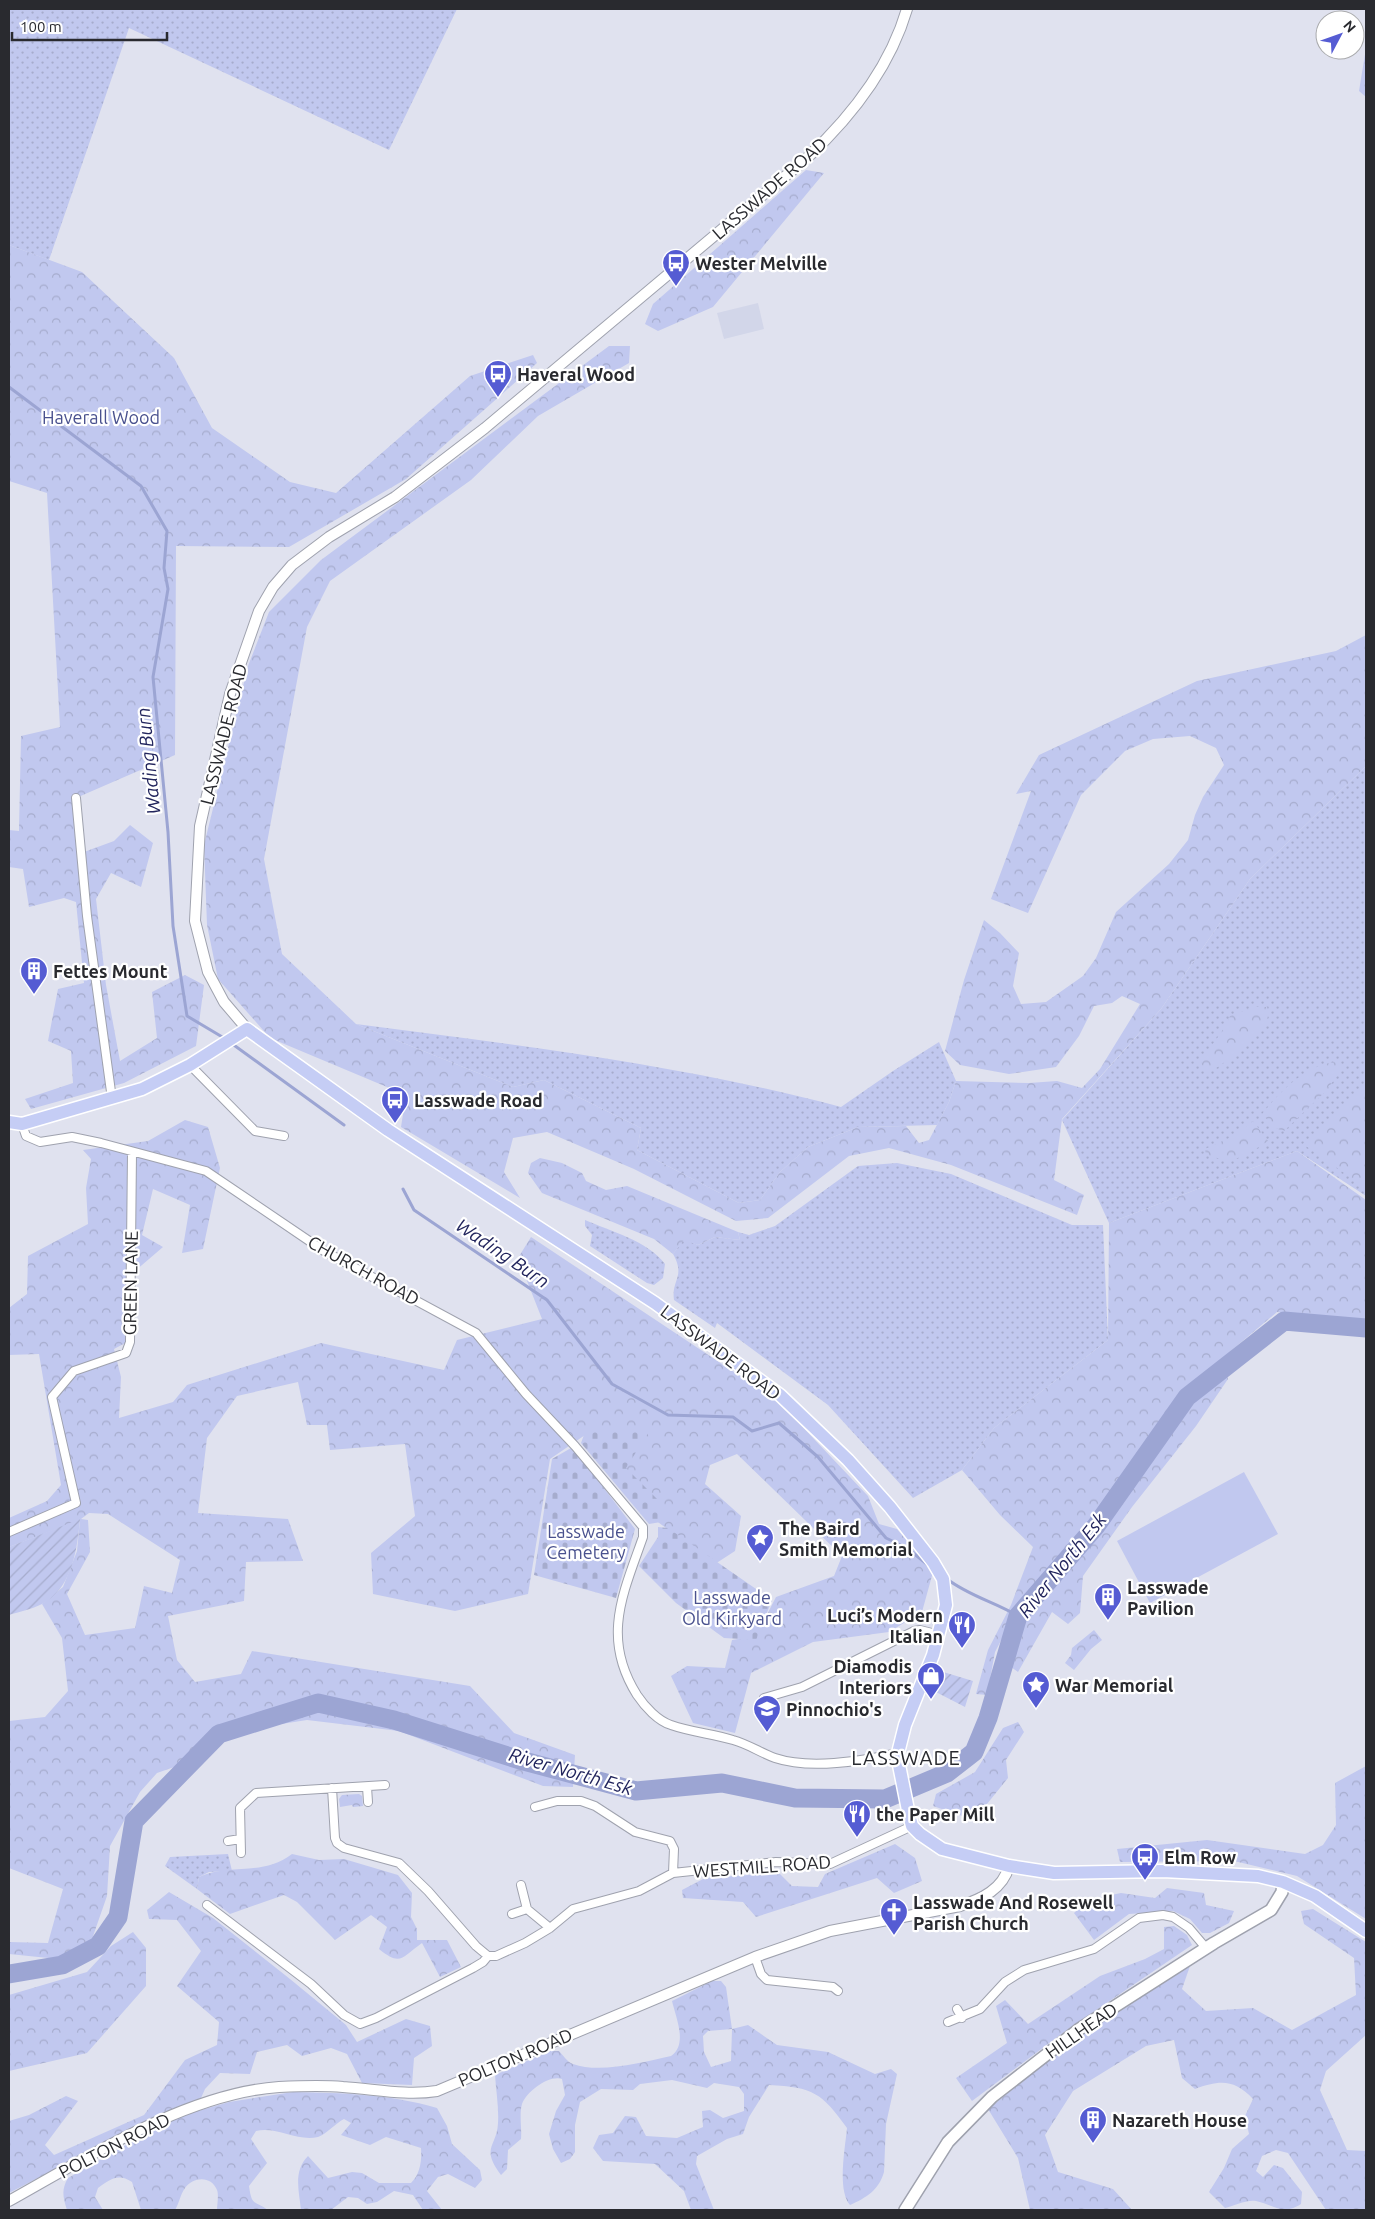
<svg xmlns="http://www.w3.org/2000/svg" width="1375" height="2219" viewBox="0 0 1375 2219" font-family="Ubuntu,sans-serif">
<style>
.built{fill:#d2d6e9}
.grass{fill:url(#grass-dots)}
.forest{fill:url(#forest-crowns);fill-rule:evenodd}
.cemetery{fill:url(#cemetery-stones)}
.garden{fill:url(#garden-furrows)}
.pitch{fill:#c1c8ef}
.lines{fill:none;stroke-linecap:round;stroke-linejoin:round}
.stream{stroke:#9ca5d3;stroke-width:3}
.river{stroke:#9ca5d3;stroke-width:19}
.minor-casing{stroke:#9fa2ae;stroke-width:10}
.tertiary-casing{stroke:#9fa2ae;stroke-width:12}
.secondary-casing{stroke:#9fa2ae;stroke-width:14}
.primary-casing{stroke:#fff;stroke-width:15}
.minor{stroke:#fff;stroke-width:8}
.tertiary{stroke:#fff;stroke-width:10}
.secondary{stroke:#fff;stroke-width:11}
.primary{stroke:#c5cdf5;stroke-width:12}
.labels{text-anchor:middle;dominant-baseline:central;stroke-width:4.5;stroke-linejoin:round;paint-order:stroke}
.street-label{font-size:18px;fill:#292a2f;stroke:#fff}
.poi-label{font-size:18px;font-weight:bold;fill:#292a2f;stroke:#fff;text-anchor:start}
.park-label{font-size:18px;fill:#49518e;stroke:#fff}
.water-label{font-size:19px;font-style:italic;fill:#22255d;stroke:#fff}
.quarter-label{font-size:20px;letter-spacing:1px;fill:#292a2f;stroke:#fff}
</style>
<defs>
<pattern id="grass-dots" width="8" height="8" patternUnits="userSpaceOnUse" patternTransform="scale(1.25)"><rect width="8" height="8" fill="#c1c8ef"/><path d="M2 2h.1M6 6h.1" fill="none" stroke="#a6accd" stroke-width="1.8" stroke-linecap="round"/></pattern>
<pattern id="forest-crowns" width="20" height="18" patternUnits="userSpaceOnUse" patternTransform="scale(1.25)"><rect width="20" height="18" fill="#c1c8ef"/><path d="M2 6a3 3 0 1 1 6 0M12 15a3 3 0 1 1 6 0" fill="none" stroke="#a6accd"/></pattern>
<pattern id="cemetery-stones" width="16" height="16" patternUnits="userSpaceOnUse" patternTransform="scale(1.25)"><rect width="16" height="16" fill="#c1c8ef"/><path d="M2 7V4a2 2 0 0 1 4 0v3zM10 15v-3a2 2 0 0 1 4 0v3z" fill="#a6accd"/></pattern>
<pattern id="garden-furrows" width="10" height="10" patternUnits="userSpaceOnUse" patternTransform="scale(1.25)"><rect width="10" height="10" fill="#c1c8ef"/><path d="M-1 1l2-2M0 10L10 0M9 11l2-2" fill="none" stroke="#a6accd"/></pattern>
</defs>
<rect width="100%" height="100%" fill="#e0e2ef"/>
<path class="built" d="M758 303 764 329 724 339 717 313Z"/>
<path class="grass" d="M9 9H457L389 150 129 28 49 260 9 245Z
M1366 766V1196L1297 1151 1109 1223 1062 1120 1161 1009 1250 879Z
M356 1024C518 1045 683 1065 841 1107L893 1071 939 1042 956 1081 949 1102 937 1125 858 1127 808 1147 780 1172 760 1200 739 1203 637 1150 641 1128 544 1080 513 1087Z
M897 1163 951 1174 1072 1225H1103L1108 1340 994 1428 962 1470 913 1498 828 1405 717 1323 715 1328 674 1300C671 1280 686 1277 673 1254L684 1239 698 1245 715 1237 740 1240 738 1232 749 1235 775 1226 858 1166Z
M585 1220C610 1231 648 1241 665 1264L663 1278 654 1285 647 1283 590 1246 592 1235 585 1226Z
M228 1854 232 1871 209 1872 199 1877 197 1889 165 1866 170 1857Z"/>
<path class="forest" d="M1366 48V97L1359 91Z
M806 170 824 173 713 307 658 331 645 324 653 304Z
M9 245 82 272 174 358 212 428 290 482 336 493 470 376 533 355 537 363 406 479 289 547 176 546 175 755 76 798 84 852 114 841 130 825 153 843 141 887 111 873 96 899 106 985 120 1061 157 1038 152 992 185 975 204 985 196 1046 124 1083 31 1109 25 1099 73 1083 71 1051 48 1041 58 989 84 983 76 902 64 898 29 907 23 869 9 867V830L19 831 21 736 60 727 47 493 9 481Z
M609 346H630L629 363 538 416 471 480 330 581 307 627 264 859 282 954 356 1024 513 1087 544 1080 641 1128 637 1150 739 1203 760 1200 780 1172 808 1147 858 1127 906 1126 919 1143 929 1140 949 1102 956 1081 1029 1083 1057 1081 1082 1088 1100 1069 1140 1004 1122 996 1112 1003 1094 1006 1079 1036 1056 1067 1009 1074 960 1065 945 1051 964 980 984 920 1000 933 1019 953 1013 986 1021 1004 1046 1002 1083 976 1096 958 1116 912 1169 864 1188 840 1195 815 1203 797 1224 765 1216 748 1190 736 1153 739 1125 751 1081 795 1028 913 991 899 1031 791 1016 794 1039 755 1197 681 1336 651 1366 635V766L1250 879 1161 1009 1062 1119 1054 1180 1084 1195 1077 1215 951 1165 889 1148 849 1156 768 1218 736 1221 634 1169 547 1132 513 1138 504 1172 520 1198 401 1127 406 1095 270 1038 218 979 207 925 204 845 248 666 269 612 321 560Z
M1254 1007H1267C1269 1012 1268 1021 1264 1026 1254 1039 1221 1067 1206 1074L1201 1062C1210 1045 1223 1034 1230 1016Z
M1337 1062 1343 1068 1325 1092 1284 1131 1275 1128 1262 1114C1280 1092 1306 1064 1337 1062Z
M1366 1085V1176L1364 1187 1303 1144Z
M185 1120 208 1127 220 1168 203 1249 182 1253 190 1205 153 1189 142 1235 163 1247 135 1271 131 1340 114 1349 121 1377 119 1418 173 1402 187 1385 321 1343 444 1370 457 1340 542 1319 518 1258 531 1237 779 1402 868 1496 879 1524 897 1529 933 1572 922 1612 889 1632 813 1642 751 1673 735 1733 693 1723 671 1676 687 1666 725 1668 732 1640 756 1636 776 1597 834 1576 842 1556 737 1454 710 1465 705 1484 741 1516 735 1551 715 1564 651 1517 588 1433 550 1459 528 1594 455 1611 373 1594 371 1553 415 1516 405 1444 330 1450 327 1425H307L298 1382 237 1396 207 1438 198 1513 288 1519 303 1561 246 1562 244 1601 168 1616 177 1660 195 1682 241 1674 252 1651 470 1686 514 1733 575 1755 573 1787 543 1786 399 1731 307 1720 204 1736 180 1765 157 1773 140 1792 110 1846 107 1896 92 1939 58 1959 9 1954V1942L48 1943 63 1889 9 1868V1721L45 1717 68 1691 62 1638 42 1604 63 1587 77 1551 80 1520 9 1547V1518L47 1501 61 1485 39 1354 9 1355V1308L27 1294 28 1256 88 1224 86 1188 91 1159 83 1150 148 1141ZM89 1513 108 1514 180 1560 172 1593 144 1586 135 1628 85 1635 67 1594 90 1552 88 1520 81 1519Z
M1253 1121 1268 1141C1243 1157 1236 1165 1206 1155L1205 1149 1236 1135Z
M1297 1151 1366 1200V1322L1277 1312 1182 1392 1095 1516 1022 1600 995 1652 987 1695 976 1694 988 1650 1011 1605 1033 1547 1000 1515 962 1470 994 1428 1108 1340 1109 1223Z
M540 1158 562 1163 582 1173 586 1181 606 1190 627 1186 738 1232 740 1240 715 1237 698 1245 684 1240 673 1254 654 1239 542 1193 528 1173 531 1163Z
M1226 1371 1228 1379 1196 1426 1132 1507 1083 1576 1080 1613 1068 1624 1052 1612 1018 1672 1011 1667 1026 1620 1100 1527 1191 1406Z
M1094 1630 1102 1640 1091 1649 1074 1670 1065 1663 1071 1655 1072 1648Z
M1018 1722 1024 1732 1006 1760 1008 1778 974 1820 933 1806 936 1794 975 1772 1003 1728Z
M1366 1766V1919L1297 1876 1234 1861 1120 1862 1117 1849 1207 1840 1305 1854 1323 1845 1336 1825 1335 1783Z
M359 1794 362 1796 363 1806 353 1807 352 1805 340 1807 339 1799 342 1795Z
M895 1844 915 1858 922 1881 894 1893 877 1878 756 1917 743 1902 683 1898 682 1890 705 1878 779 1873 792 1886 818 1887 825 1874Z
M292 1854 319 1860 344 1859 398 1875 412 1893 411 1917 417 1929V1940H447L461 1967 440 1977 422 1943C402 1957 401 1967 379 1949L387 1927 371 1915 335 1940 297 1902 284 1895 230 1914 197 1889 199 1877C229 1863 262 1877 292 1854Z
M1167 1888 1204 1893 1206 1905 1234 1911 1229 1923 1210 1933H1202L1190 1919 1173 1911 1129 1914 1094 1940 1074 1913 1087 1900 1121 1893 1155 1898Z
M169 1892 213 1918 290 1979 346 2025 357 2042 406 2019 430 2026 432 2046 414 2058 412 2085 362 2083 347 2054 331 2048 302 2056 287 2045 257 2052 250 2074 220 2073 205 2089 201 2098 105 2143 9 2193V2121L29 2115 66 2096 78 2101 45 2145 54 2155 144 2115 185 2060 217 2045 219 2022 177 1986 201 1951 177 1920 149 1919 147 1910Z
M1313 1909 1366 1942V2035L1326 2071 1320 2090 1347 2150 1366 2151V2210H1326L1288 2153 1276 2150 1262 2156 1256 2171 1263 2177 1274 2165 1283 2168 1302 2192 1301 2204C1282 2216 1275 2205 1256 2201 1248 2199 1233 2206 1225 2208L1209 2192 1224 2168 1232 2149 1249 2134 1245 2116 1253 2099C1234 2079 1220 2080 1195 2089L1182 2078 1174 2040 1146 2046 1073 2091 1045 2135 1058 2172 1113 2189 1132 2210H1030L1018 2158 988 2109 1077 2038 1190 1966 1182 1989 1206 2011 1253 2008 1292 2030 1356 1995 1354 1958 1304 1924 1301 1911Z
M1174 1926 1187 1935 1192 1945 1064 2032 972 2101 956 2078 1007 2043 996 2006 1005 2000 1028 2024 1100 1976 1145 1959 1164 1949V1927Z
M133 1932 146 1948V1986L87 2053 9 2071V1995L87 1972 111 1946Z
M712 1981H721L726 1987 732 2029 748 2025 777 2045 828 2052 875 2074 891 2069 897 2074 886 2124 884 2172C879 2190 866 2198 850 2205 837 2190 845 2149 847 2128 822 2093 813 2087 769 2085L749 2117 743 2134 727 2139 697 2156 696 2164 714 2210H691L684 2191 655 2164 603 2161 593 2148 599 2135 613 2133 625 2116 636 2117 646 2136 677 2138 703 2127 702 2111 710 2110 723 2118 744 2111V2094L739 2087 714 2083 707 2088 672 2080 640 2084 633 2090 601 2089 580 2102 575 2125V2152L570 2159 561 2163 553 2149 549 2134 556 2111 565 2095 562 2079C549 2075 527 2091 522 2104 519 2114 522 2129 521 2139L508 2150 507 2169 501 2175C480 2147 497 2147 498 2123 499 2108 496 2091 495 2075L550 2051H559C563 2055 567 2062 573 2064 600 2074 643 2062 671 2056 688 2044 676 2018 672 2001ZM732 2029 731 2061 711 2067 704 2052 703 2036 708 2031Z
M293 2092C342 2093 390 2094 437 2108L447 2126 452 2144 480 2170 482 2180 475 2188 448 2174 438 2177 427 2191 442 2210H423L413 2195 394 2191 377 2202 367 2204 358 2198 348 2197 331 2210H301C299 2191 293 2171 308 2156L328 2178 352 2172 362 2173 379 2183H411C420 2174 422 2161 421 2148L386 2137 370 2145 341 2135 351 2123 344 2119C336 2123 325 2135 318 2137 297 2142 277 2126 256 2131L251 2139 267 2163 249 2186C252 2207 254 2200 268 2210H217C217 2205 219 2195 217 2190 211 2175 193 2177 185 2188 180 2195 179 2204 175 2210H141L132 2182C118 2173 111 2179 98 2188L95 2197 103 2210H67C63 2197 61 2190 68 2178L174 2118 229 2102Z"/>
<path class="cemetery" d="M586 1429 650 1430 626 1468 661 1503V1522L649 1524 581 1443Z
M571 1448 588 1467 635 1529 616 1598 534 1575 552 1459Z
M658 1527 668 1528 772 1600 756 1640 724 1638 676 1603 639 1566 658 1537Z"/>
<path class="garden" d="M80 1519C77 1551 72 1588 42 1604 32 1609 19 1612 9 1615V1547Z
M940 1671 973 1681 965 1707 932 1690Z"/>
<path class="pitch" d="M1244 1472 1278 1534 1150 1603 1117 1541Z"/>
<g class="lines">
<path class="stream" d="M9 387 141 486 167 531 164 568 168 589 153 677 168 832 173 926 187 1016 224 1038
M231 1043 344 1125
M403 1189 414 1210 547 1300 612 1384 668 1415 733 1417 752 1431 779 1423 818 1457 886 1538 907 1548 928 1565
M947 1579C969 1596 995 1602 1018 1616"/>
<path class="river" d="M9 1974 62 1965 98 1946 118 1917 134 1821 219 1734 318 1703 394 1720 520 1760 636 1791 722 1783 795 1798 885 1799 947 1773 974 1752 988 1718 1018 1616 1096 1526 1187 1397 1284 1321 1366 1328"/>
<defs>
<path id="minor" d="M76 798 87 916 112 1099
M190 1065 255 1131 284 1136
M22 1124 26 1136 40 1142 72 1137 101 1143 206 1171 324 1251 476 1333 526 1394 575 1446 643 1527V1537C623 1594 601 1638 637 1695 645 1707 658 1721 671 1725 691 1732 713 1734 733 1740 748 1744 761 1753 775 1758 811 1770 862 1761 898 1753
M9 1532 76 1503 52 1397 74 1371 126 1353 130 1342 132 1153
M764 1698 802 1687 914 1631 920 1630 940 1635
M367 1787 368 1802
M332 1788 335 1838 337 1843 344 1848 399 1863 428 1891 476 1946 488 1956
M535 1807 557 1801H581L595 1806 635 1832 670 1841 674 1849 673 1873
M228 1841 240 1839
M241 1853 240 1808 256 1793 385 1785
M521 1885 527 1909 550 1928
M207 1905 311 1984 344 2015 360 2024 376 2018 473 1968 483 1962 488 1956H496L525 1943 550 1928 573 1909 639 1891 673 1873 776 1862 830 1864 912 1826
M512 1914 527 1909
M755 1957 761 1974 767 1980 833 1987 838 1991
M957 2009 962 2018
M948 2022 980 2009 1005 1982 1024 1970 1094 1949 1139 1918 1163 1915 1173 1917 1189 1928 1206 1948"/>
<path id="tertiary" d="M247 1029 224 1002 208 972 195 921 200 826 230 694 259 611 273 587 292 565 329 537 395 497 485 428 807 158C851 117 890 67 907 9
M9 2201C88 2157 188 2093 279 2087 300 2086 322 2085 343 2087 375 2089 406 2096 437 2091L755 1957 830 1931 960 1906C982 1899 1003 1889 1009 1866"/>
<path id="secondary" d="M905 2210 948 2142 992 2097 1078 2030 1214 1943 1271 1910 1282 1892 1283 1882"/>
<path id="primary" d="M9 1122 22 1124 142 1089 190 1065 247 1029 388 1130 655 1303 780 1395 848 1460 890 1507 933 1562 943 1579 946 1605 933 1655 905 1725 898 1753 899 1765 908 1810 912 1826 920 1834 942 1849 1009 1866 1054 1873 1163 1871 1258 1876 1283 1882 1315 1896 1366 1931"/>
</defs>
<use href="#minor" class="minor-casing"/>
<use href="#tertiary" class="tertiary-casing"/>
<use href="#secondary" class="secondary-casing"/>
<use href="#primary" class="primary-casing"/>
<use href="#minor" class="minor"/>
<use href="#tertiary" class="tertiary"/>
<use href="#secondary" class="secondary"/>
<use href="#primary" class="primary"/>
</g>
<defs>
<symbol id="bus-pin" viewBox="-11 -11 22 30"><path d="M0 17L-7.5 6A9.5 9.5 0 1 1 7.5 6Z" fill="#555cd3" stroke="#fff"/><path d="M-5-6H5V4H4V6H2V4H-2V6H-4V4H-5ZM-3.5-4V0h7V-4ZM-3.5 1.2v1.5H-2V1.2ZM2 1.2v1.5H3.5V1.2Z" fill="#fff"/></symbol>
<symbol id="building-pin" viewBox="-11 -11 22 30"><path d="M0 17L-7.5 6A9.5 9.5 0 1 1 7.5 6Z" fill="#555cd3" stroke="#fff"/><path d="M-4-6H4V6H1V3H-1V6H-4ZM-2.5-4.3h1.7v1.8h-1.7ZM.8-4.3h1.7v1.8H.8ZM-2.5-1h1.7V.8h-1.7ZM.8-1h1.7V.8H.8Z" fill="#fff"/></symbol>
<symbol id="sight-pin" viewBox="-11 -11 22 30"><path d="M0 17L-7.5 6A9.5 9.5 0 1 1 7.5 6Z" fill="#555cd3" stroke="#fff"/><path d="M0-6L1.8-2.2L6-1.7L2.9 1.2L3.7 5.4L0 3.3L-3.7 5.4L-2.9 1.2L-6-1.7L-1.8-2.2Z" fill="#fff"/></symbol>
<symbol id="restaurant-pin" viewBox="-11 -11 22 30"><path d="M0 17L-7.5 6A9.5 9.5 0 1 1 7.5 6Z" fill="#555cd3" stroke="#fff"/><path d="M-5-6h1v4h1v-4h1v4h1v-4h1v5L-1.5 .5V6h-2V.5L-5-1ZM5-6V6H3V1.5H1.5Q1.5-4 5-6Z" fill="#fff"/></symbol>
<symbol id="shop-pin" viewBox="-11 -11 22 30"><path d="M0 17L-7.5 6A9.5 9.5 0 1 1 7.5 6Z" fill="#555cd3" stroke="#fff"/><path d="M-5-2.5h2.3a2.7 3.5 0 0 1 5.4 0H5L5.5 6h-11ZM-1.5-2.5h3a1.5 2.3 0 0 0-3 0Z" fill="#fff"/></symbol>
<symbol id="school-pin" viewBox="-11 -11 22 30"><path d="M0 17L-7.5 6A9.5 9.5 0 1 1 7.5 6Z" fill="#555cd3" stroke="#fff"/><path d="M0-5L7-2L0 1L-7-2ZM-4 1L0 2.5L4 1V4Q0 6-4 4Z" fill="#fff"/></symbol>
<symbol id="church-pin" viewBox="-11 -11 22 30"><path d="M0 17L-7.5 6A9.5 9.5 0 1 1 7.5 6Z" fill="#555cd3" stroke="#fff"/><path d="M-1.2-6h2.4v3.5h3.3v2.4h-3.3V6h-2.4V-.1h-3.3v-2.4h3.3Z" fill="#fff"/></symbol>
</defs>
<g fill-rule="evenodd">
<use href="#bus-pin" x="660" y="247" width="32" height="43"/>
<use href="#bus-pin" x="482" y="358" width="32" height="43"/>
<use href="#building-pin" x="18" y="955" width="32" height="43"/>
<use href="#bus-pin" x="379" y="1084" width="32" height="43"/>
<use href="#sight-pin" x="744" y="1522" width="32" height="43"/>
<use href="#building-pin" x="1092" y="1581" width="32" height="43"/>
<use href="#restaurant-pin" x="946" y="1609" width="32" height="43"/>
<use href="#shop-pin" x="915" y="1660" width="32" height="43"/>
<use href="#sight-pin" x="1020" y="1669" width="32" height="43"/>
<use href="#school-pin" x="751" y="1693" width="32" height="43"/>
<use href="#restaurant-pin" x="841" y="1798" width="32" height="43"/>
<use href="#bus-pin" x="1129" y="1841" width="32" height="43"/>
<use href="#church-pin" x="878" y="1896" width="32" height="43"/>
<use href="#building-pin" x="1077" y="2104" width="32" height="43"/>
</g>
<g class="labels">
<g class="street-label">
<text transform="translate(769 188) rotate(-41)">LASSWADE ROAD</text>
<text transform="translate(223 734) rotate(-76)">LASSWADE ROAD</text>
<text transform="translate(364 1270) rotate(29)">CHURCH ROAD</text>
<text transform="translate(130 1283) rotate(-89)">GREEN LANE</text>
<text transform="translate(721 1352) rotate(37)">LASSWADE ROAD</text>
<text transform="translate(762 1866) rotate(-4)">WESTMILL ROAD</text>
<text transform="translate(1081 2030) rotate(-35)">HILLHEAD</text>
<text transform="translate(515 2057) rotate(-23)">POLTON ROAD</text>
<text transform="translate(114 2145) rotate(-27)">POLTON ROAD</text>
</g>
<g class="poi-label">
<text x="695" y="263">Wester Melville</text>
<text x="517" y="374">Haveral Wood</text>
<text x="53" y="971">Fettes Mount</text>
<text x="414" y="1100">Lasswade Road</text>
<text x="779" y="1528">The Baird<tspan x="779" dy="21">Smith Memorial</tspan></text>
<text x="1127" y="1587">Lasswade<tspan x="1127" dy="21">Pavilion</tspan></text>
<text x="943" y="1615" text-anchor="end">Luci’s Modern<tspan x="943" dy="21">Italian</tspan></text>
<text x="912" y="1666" text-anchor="end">Diamodis<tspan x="912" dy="21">Interiors</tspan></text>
<text x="1055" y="1685">War Memorial</text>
<text x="786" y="1709">Pinnochio's</text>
<text x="876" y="1814">the Paper Mill</text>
<text x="1164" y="1857">Elm Row</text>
<text x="913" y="1902">Lasswade And Rosewell<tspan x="913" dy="21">Parish Church</tspan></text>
<text x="1112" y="2120">Nazareth House</text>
</g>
<g class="park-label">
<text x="101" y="417">Haverall Wood</text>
<text x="586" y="1531">Lasswade<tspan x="586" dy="21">Cemetery</tspan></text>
<text x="732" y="1597">Lasswade<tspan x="732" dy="21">Old Kirkyard</tspan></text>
</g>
<g class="water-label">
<text transform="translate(148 761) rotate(-96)">Wading Burn</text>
<text transform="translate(503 1253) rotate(34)">Wading Burn</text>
<text transform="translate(1062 1565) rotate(-51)">River North Esk</text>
<text transform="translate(571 1771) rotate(16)">River North Esk</text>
</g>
<g class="quarter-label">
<text x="906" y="1757">LASSWADE</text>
</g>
</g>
<rect width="1375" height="2219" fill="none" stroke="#292a2f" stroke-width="20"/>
<g transform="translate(1340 35) rotate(49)"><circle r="24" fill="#ffffff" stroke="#a9aaac"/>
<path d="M0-4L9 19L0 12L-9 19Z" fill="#555cd3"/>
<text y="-8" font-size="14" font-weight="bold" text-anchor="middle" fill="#292a2f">N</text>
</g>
<path d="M12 32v8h155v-8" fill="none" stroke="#292a2f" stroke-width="2.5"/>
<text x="20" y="32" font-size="15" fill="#292a2f" stroke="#ffffff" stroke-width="4" paint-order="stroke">100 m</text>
</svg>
